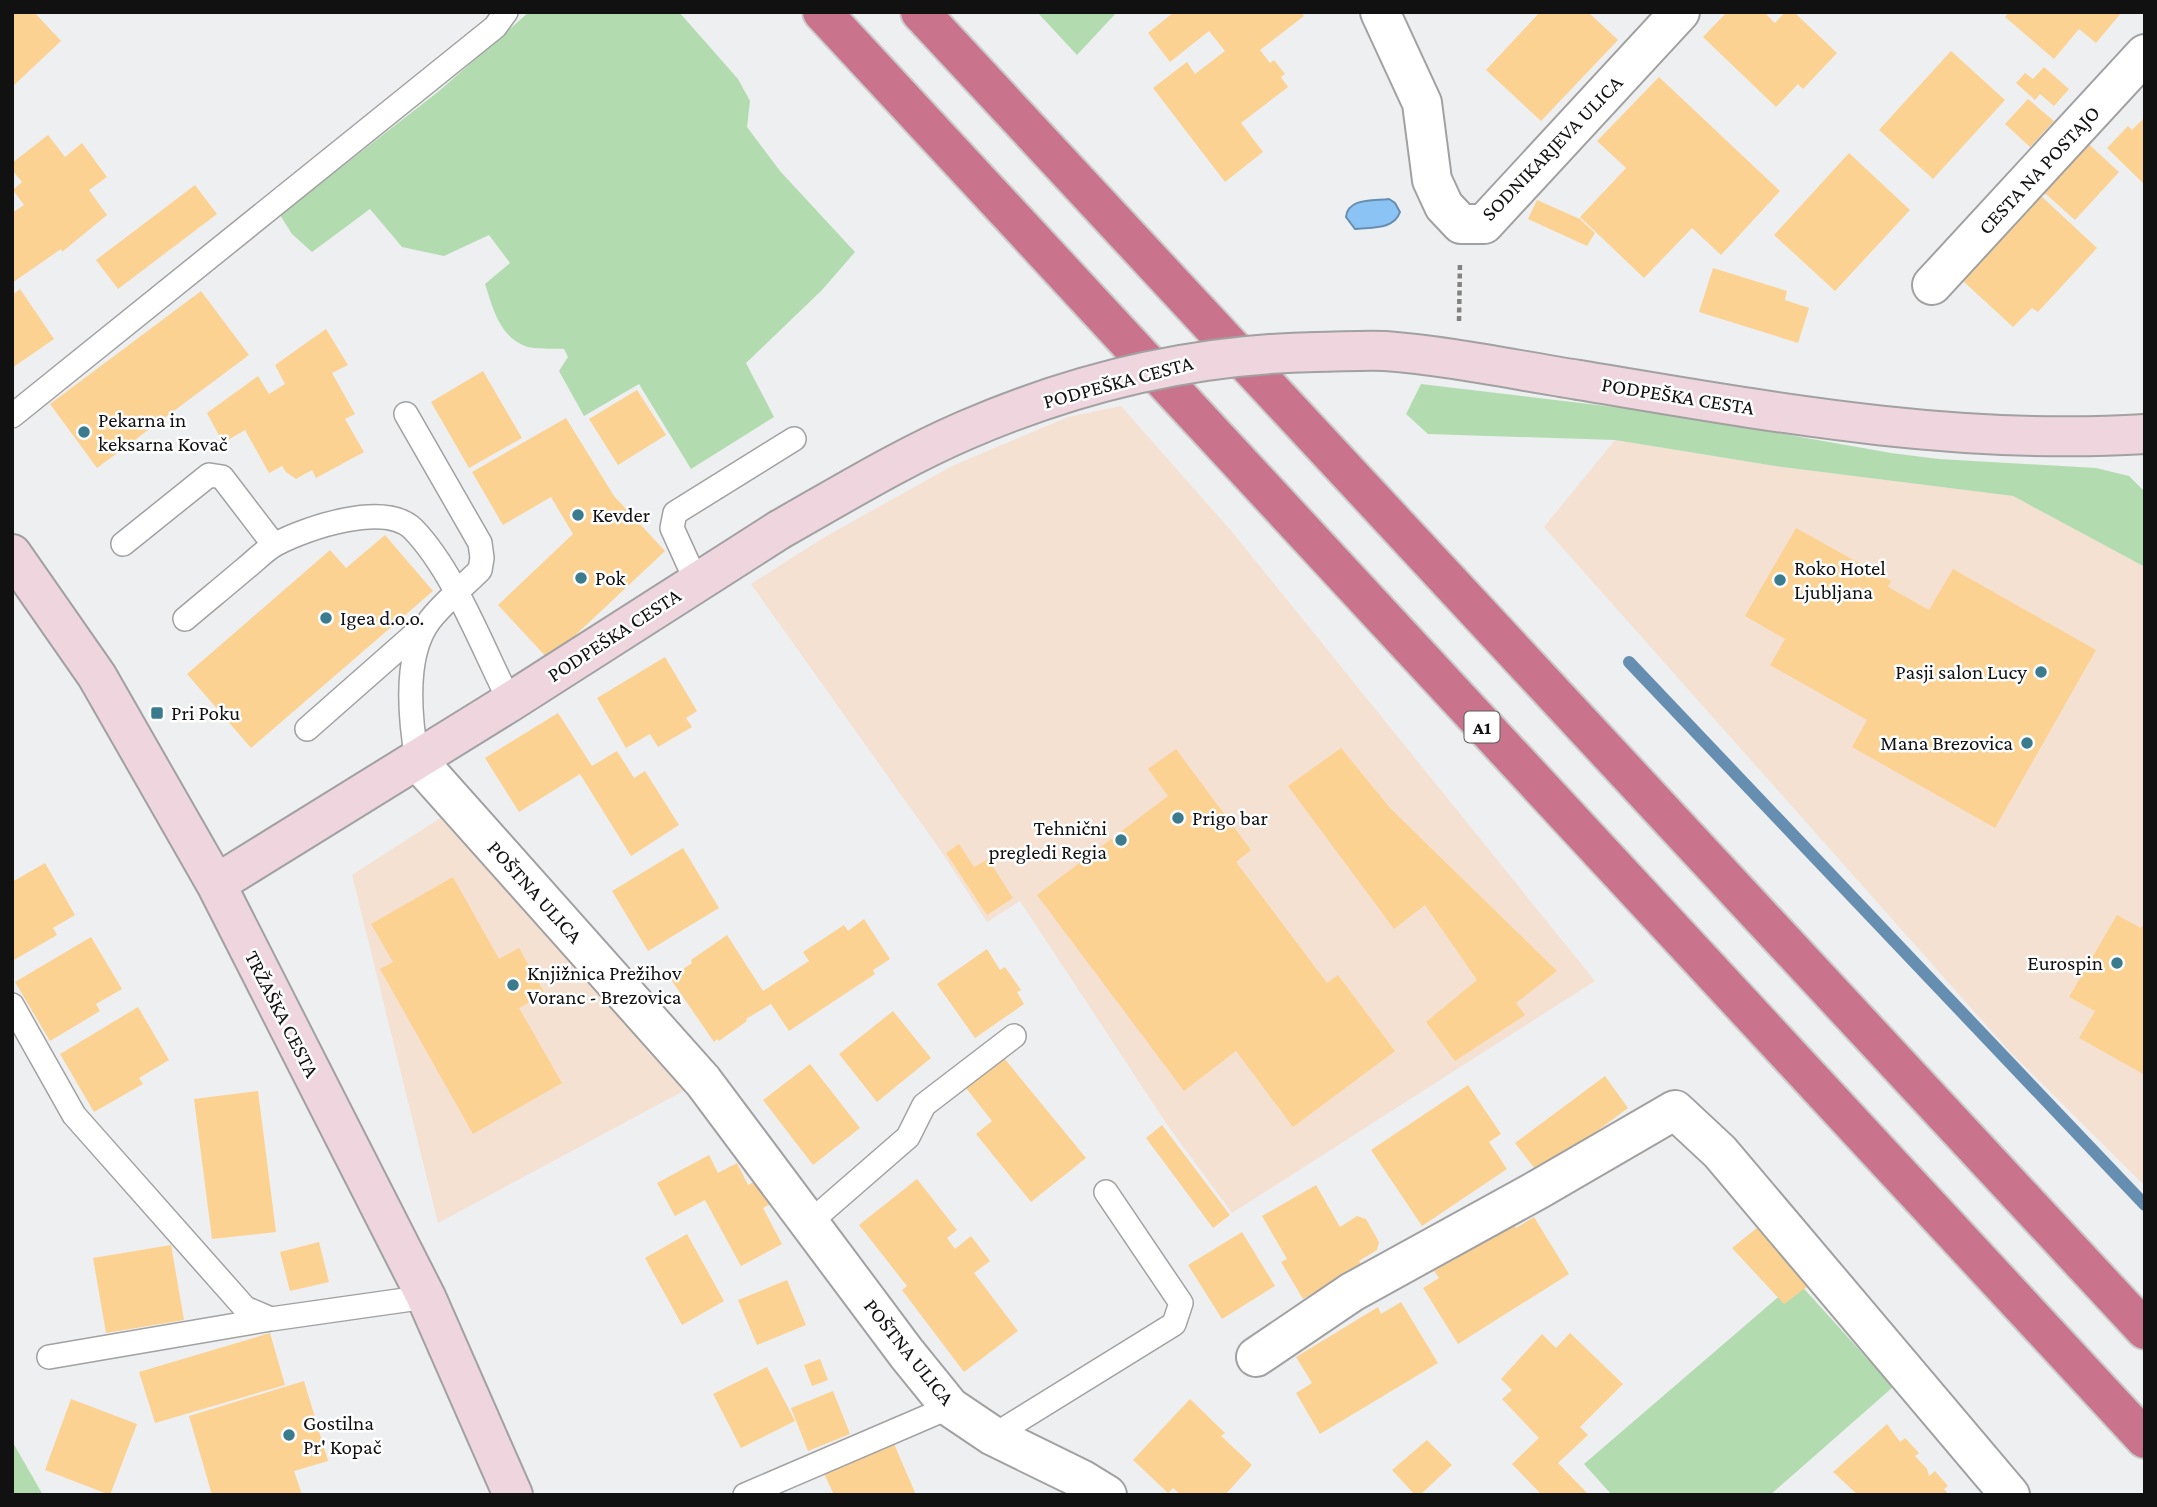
<svg xmlns="http://www.w3.org/2000/svg" width="2157" height="1507" viewBox="0 0 2157 1507" font-family="'Crimson Pro',serif">
<style>
.commercial{fill:#f5e1d2}
.green{fill:#b3dbb0}
.water{fill:#8bc3f5;stroke:#668eb1;stroke-width:2}
.lines{fill:none;stroke-linecap:round;stroke-linejoin:round}
.stream{stroke:#668eb1;stroke-width:12}
.building{fill:#fcd293}
.lane-casing{stroke:#a1a1a2;stroke-width:26}
.street-casing{stroke:#a1a1a2;stroke-width:42}
.secondary-casing{stroke:#a1a1a2;stroke-width:42}
.highway-casing{stroke:#cbcbcb;stroke-width:42}
.path{stroke:#818182;stroke-width:4.5;stroke-dasharray:5 3.5;stroke-linecap:butt}
.lane{stroke:#fff;stroke-width:23}
.street{stroke:#fff;stroke-width:38}
.secondary{stroke:#efd5dd;stroke-width:38}
.highway{stroke:#ca738d;stroke-width:38}
.secondary-bridge-casing{stroke:#a1a1a2;stroke-width:42;stroke-linecap:butt}
.secondary-bridge{stroke:#efd5dd;stroke-width:38}
.poi-dot{fill:#3a7b8d;stroke:#fff;stroke-width:2.5}
.labels{text-anchor:middle;dominant-baseline:central;stroke-width:5;stroke-linejoin:round;paint-order:stroke}
.shield{fill:#fff;stroke:#585858;stroke-width:2}
.shield-label{font-size:19px;font-weight:bold;fill:#111}
.street-label{font-size:21px;fill:#111;stroke:#fff}
.poi-label{font-size:21px;fill:#111;stroke:#fff;text-anchor:start}
</style>
<rect width="100%" height="100%" fill="#eeeff0"/>
<path class="commercial" d="M1121 406 1233 533 1595 981 1232 1213 1166 1123 1020 901 987 922 941 851 751 584 823 538 952 466 1068 417Z
M1615 440 1775 466 2013 496 2145 567V1186L2011 1053 1544 527Z
M442 817 689 1088 438 1223 352 875Z"/>
<path class="green" d="M529 12H679L738 79 750 101 747 127 780 171 855 252 822 290 746 363 774 417 691 469 639 384 584 416 559 371 568 357 564 349C552 348 536 350 525 346 499 336 493 308 485 284L510 263 489 235 444 256 402 247 370 209 312 252 292 234 280 215 439 91Z
M1037 12H1117L1077 55Z
M1421 384 1664 413 1891 453 1939 459 2096 468 2129 476 2145 492V567L2013 496 1775 466 1615 440 1428 434 1406 414Z
M1797 1281 1893 1387 1770 1495H1612L1584 1464Z
M12 1441 43 1495H12Z"/>
<path class="water" d="M1389 199 1395 203 1400 212C1394 230 1371 227 1355 229L1346 217C1348 198 1372 201 1389 199Z"/>
<g class="lines">
<path class="stream" d="M1629 662 2145 1205"/>
</g>
<path class="building" d="M12 12H34L61 41 12 87Z
M1174 12H1301L1304 16 1260 50 1270 63 1274 60 1285 74 1281 77 1288 87 1241 123 1263 152 1225 182 1153 88 1187 62 1195 74 1225 51 1209 31 1170 62 1148 33Z
M1540 12H1588L1618 40 1541 121 1486 70Z
M1727 12H1764L1775 23 1785 12H1794L1837 53 1803 89 1798 84 1776 107 1703 37Z
M2009 12H2122L2096 43 2079 29 2054 59 2005 17Z
M1951 51 2005 100 1933 179 1879 130Z
M2044 67 2069 89 2054 106 2040 94 2035 100 2016 83 2025 73 2033 79Z
M1659 77 1780 191 1721 255 1692 228 1644 278 1580 217 1626 168 1597 141Z
M2028 99 2054 121 2030 147 2005 124Z
M2145 117V185L2107 148 2128 126 2132 130Z
M48 135 65 157 82 143 107 177 89 190 107 215 62 252 61 249 12 283V213L24 205 13 190 22 182 12 170V163Z
M2083 139 2119 172 2075 220 2039 188Z
M1849 153 1910 210 1835 291 1774 235Z
M195 185 217 214 118 289 96 260Z
M2040 195 2097 248 2038 312 2032 308 2013 327 1963 281 1980 259Z
M1537 200 1580 219 1595 233 1587 246 1528 219Z
M1713 268 1787 291 1785 300 1809 308 1798 343 1699 312Z
M20 289 54 339 12 368V295Z
M201 291 249 355 97 468 50 404Z
M326 329 348 365 332 373 355 414 345 419 364 452 316 478 312 470 296 479 286 472 282 466 269 473 245 430 223 443 207 413 258 376 269 394 285 384 275 365Z
M483 371 522 438 469 468 431 402Z
M637 390 666 435 618 465 589 419Z
M566 418 614 496 665 551 549 660 498 605 573 534 551 497 503 525 472 472Z
M1796 528 1891 581 1888 587 1929 610 1953 569 2096 650 1995 828 1852 747 1867 720 1770 665 1785 639 1745 616Z
M385 535 433 591 251 748 187 674 330 550 346 568Z
M665 657 697 711 686 718 692 727 658 747 650 734 626 748 597 698Z
M558 713 592 766 617 751 634 778 645 771 679 825 631 856 580 774 519 812 485 758Z
M1341 748 1391 809 1557 971 1516 1003 1525 1015 1455 1061 1426 1022 1477 980 1425 905 1394 929 1288 786Z
M1176 749 1251 850 1236 862 1327 983 1338 975 1395 1051 1293 1127 1236 1051 1184 1091 1037 895 1168 796 1148 769Z
M959 844 974 867 988 859 1013 898 987 915 946 853Z
M683 848 719 908 648 951 612 891Z
M45 863 75 915 53 928 57 935 12 961V882Z
M453 877 499 959 519 948 545 994 519 1008 562 1083 473 1134 380 969 393 962 371 924Z
M2117 915 2141 928 2145 922V1075L2079 1038 2095 1011 2069 997Z
M864 919 890 959 873 970 875 974 789 1031 771 1004 746 1019 747 1021 719 1041 717 1039 714 1042 670 978 692 963 691 960 727 935 763 991 809 961 803 952 844 925 848 931Z
M91 937 122 989 96 1004 100 1011 50 1041 15 982Z
M987 949 1000 970 1005 967 1021 990 1017 992 1024 1004 975 1038 937 984Z
M138 1007 169 1060 139 1078 143 1084 94 1112 60 1054Z
M893 1011 931 1058 877 1102 839 1054Z
M1004 1058 1086 1158 1031 1202 976 1134 992 1121 966 1088Z
M810 1064 860 1128 813 1165 763 1100Z
M1605 1076 1628 1108 1539 1174 1515 1143Z
M1468 1085 1501 1134 1489 1142 1507 1169 1422 1226 1371 1150Z
M258 1091 276 1232 212 1239 194 1099Z
M1162 1125 1230 1215 1213 1228 1146 1138Z
M709 1155 718 1173 737 1163 748 1185 757 1180 770 1204 763 1208 782 1244 741 1266 705 1200 675 1216 657 1183Z
M917 1179 957 1230 947 1238 955 1249 971 1236 990 1261 974 1273 1018 1331 964 1372 902 1290 907 1286 859 1225Z
M1316 1185 1340 1227 1357 1216 1366 1219 1379 1242 1377 1250 1359 1261 1362 1266 1303 1299 1281 1262 1287 1259 1262 1216Z
M1534 1217 1569 1274 1458 1344 1423 1288 1439 1278 1434 1271 1512 1221 1516 1228Z
M1758 1227 1812 1283 1784 1304 1732 1248Z
M1242 1232 1275 1286 1222 1319 1188 1265Z
M687 1234 724 1301 682 1325 645 1258Z
M319 1242 329 1282 290 1291 280 1252Z
M171 1245 184 1320 106 1333 93 1258Z
M787 1280 806 1325 757 1345 738 1300Z
M1401 1302 1438 1363 1320 1434 1296 1393 1312 1383 1296 1357 1378 1307 1381 1314Z
M270 1333 285 1385 155 1423 139 1372Z
M1570 1333 1623 1384 1580 1427 1588 1435 1558 1463 1589 1495H1542L1512 1464 1539 1438 1502 1399 1512 1390 1501 1379 1542 1334 1556 1348Z
M820 1359 828 1380 812 1386 804 1365Z
M767 1367 795 1421 741 1448 713 1394Z
M304 1381 328 1461 294 1471 302 1495H212L189 1416Z
M833 1391 850 1434 808 1451 791 1408Z
M71 1399 137 1424 110 1495 45 1470Z
M1190 1399 1225 1433 1221 1436 1252 1465 1225 1495H1181L1173 1488 1168 1493 1133 1460Z
M1887 1424 1900 1442 1905 1438 1919 1453 1915 1456 1927 1469 1929 1476 1935 1471 1948 1486 1944 1489 1949 1495H1858L1833 1472Z
M892 1439 916 1495H834L822 1469Z
M1427 1440 1452 1465 1420 1495H1415L1392 1470Z"/>
<g class="lines">
<defs>
<path id="lane" d="M406 414 480 543 482 558 480 570C464 586 444 602 430 620 403 655 410 719 417 760
M12 416 495 27 506 12
M123 544 209 475 222 477 274 545
M697 583 672 528 675 513 794 439
M185 619C205 602 226 585 247 567 256 560 265 550 276 544 306 528 385 501 413 529 454 571 483 649 510 702
M307 729 424 626
M12 1005 74 1115 245 1308 271 1319 426 1297
M809 1223 908 1137 924 1105 1014 1036
M49 1357 271 1319
M993 1436 1174 1324 1181 1303 1106 1192
M745 1495 950 1407"/>
<path id="street" d="M1380 12 1422 103 1432 180 1444 206 1461 224H1484L1680 12
M1932 285 2145 54
M417 760 703 1081 907 1354 950 1407 993 1436 1081 1479 1107 1495
M1256 1357 1352 1292 1539 1189 1675 1110 1720 1152 2010 1495"/>
<path id="secondary" d="M1579 380C1766 411 1954 446 2145 434
M12 554 97 676 216 884 426 1297 513 1495
M216 884 510 702 779 530"/>
<path id="highway" d="M822 12 2145 1439
M920 12 2145 1330"/>
</defs>
<use href="#lane" class="lane-casing"/>
<use href="#street" class="street-casing"/>
<use href="#secondary" class="secondary-casing"/>
<use href="#highway" class="highway-casing"/>
<path class="path" d="M1459 321 1460 263"/>
<use href="#lane" class="lane"/>
<use href="#street" class="street"/>
<use href="#secondary" class="secondary"/>
<use href="#highway" class="highway"/>
<defs>
<path id="secondary-bridge" d="M779 530C841 495 901 458 966 430 1077 382 1195 354 1316 352 1339 352 1362 350 1385 351 1450 356 1515 370 1579 380"/>
</defs>
<use href="#secondary-bridge" class="secondary-bridge-casing"/>
<use href="#secondary-bridge" class="secondary-bridge"/>
</g>
<g class="poi-dot">
<circle cx="84" cy="432" r="7"/>
<circle cx="578" cy="515" r="7"/>
<circle cx="581" cy="578" r="7"/>
<circle cx="1780" cy="580" r="7"/>
<circle cx="326" cy="618" r="7"/>
<circle cx="2041" cy="672" r="7"/>
<rect x="150" y="706" width="14" height="14" rx="3.5"/>
<circle cx="2027" cy="743" r="7"/>
<circle cx="1178" cy="818" r="7"/>
<circle cx="1121" cy="840" r="7"/>
<circle cx="2117" cy="963" r="7"/>
<circle cx="513" cy="985" r="7"/>
<circle cx="289" cy="1435" r="7"/>
</g>
<g class="labels">
<rect class="shield" x="1464.5" y="711.5" width="35" height="31" rx="5"/>
<g class="shield-label">
<text x="1482" y="727">A1</text>
</g>
<g class="street-label">
<text transform="translate(1552 148) rotate(-46)">SODNIKARJEVA ULICA</text>
<text transform="translate(2039 170) rotate(-47)">CESTA NA POSTAJO</text>
<text transform="translate(1118 382) rotate(-15)">PODPEŠKA CESTA</text>
<text transform="translate(1678 396) rotate(9)">PODPEŠKA CESTA</text>
<text transform="translate(614 635) rotate(-33)">PODPEŠKA CESTA</text>
<text transform="translate(535 892) rotate(48)">POŠTNA ULICA</text>
<text transform="translate(282 1014) rotate(63)">TRŽAŠKA CESTA</text>
<text transform="translate(909 1352) rotate(51)">POŠTNA ULICA</text>
</g>
<g class="poi-label">
<text x="98" y="420">Pekarna in<tspan x="98" dy="24">keksarna Kovač</tspan></text>
<text x="592" y="515">Kevder</text>
<text x="1794" y="568">Roko Hotel<tspan x="1794" dy="24">Ljubljana</tspan></text>
<text x="595" y="578">Pok</text>
<text x="340" y="618">Igea d.o.o.</text>
<text x="2027" y="672" text-anchor="end">Pasji salon Lucy</text>
<text x="171" y="713">Pri Poku</text>
<text x="2013" y="743" text-anchor="end">Mana Brezovica</text>
<text x="1192" y="818">Prigo bar</text>
<text x="1107" y="828" text-anchor="end">Tehnični<tspan x="1107" dy="24">pregledi Regia</tspan></text>
<text x="2103" y="963" text-anchor="end">Eurospin</text>
<text x="527" y="973">Knjižnica Prežihov<tspan x="527" dy="24">Voranc - Brezovica</tspan></text>
<text x="303" y="1423">Gostilna<tspan x="303" dy="24">Pr' Kopač</tspan></text>
</g>
</g>
<rect width="2157" height="1507" fill="none" stroke="#111111" stroke-width="28"/>
</svg>
